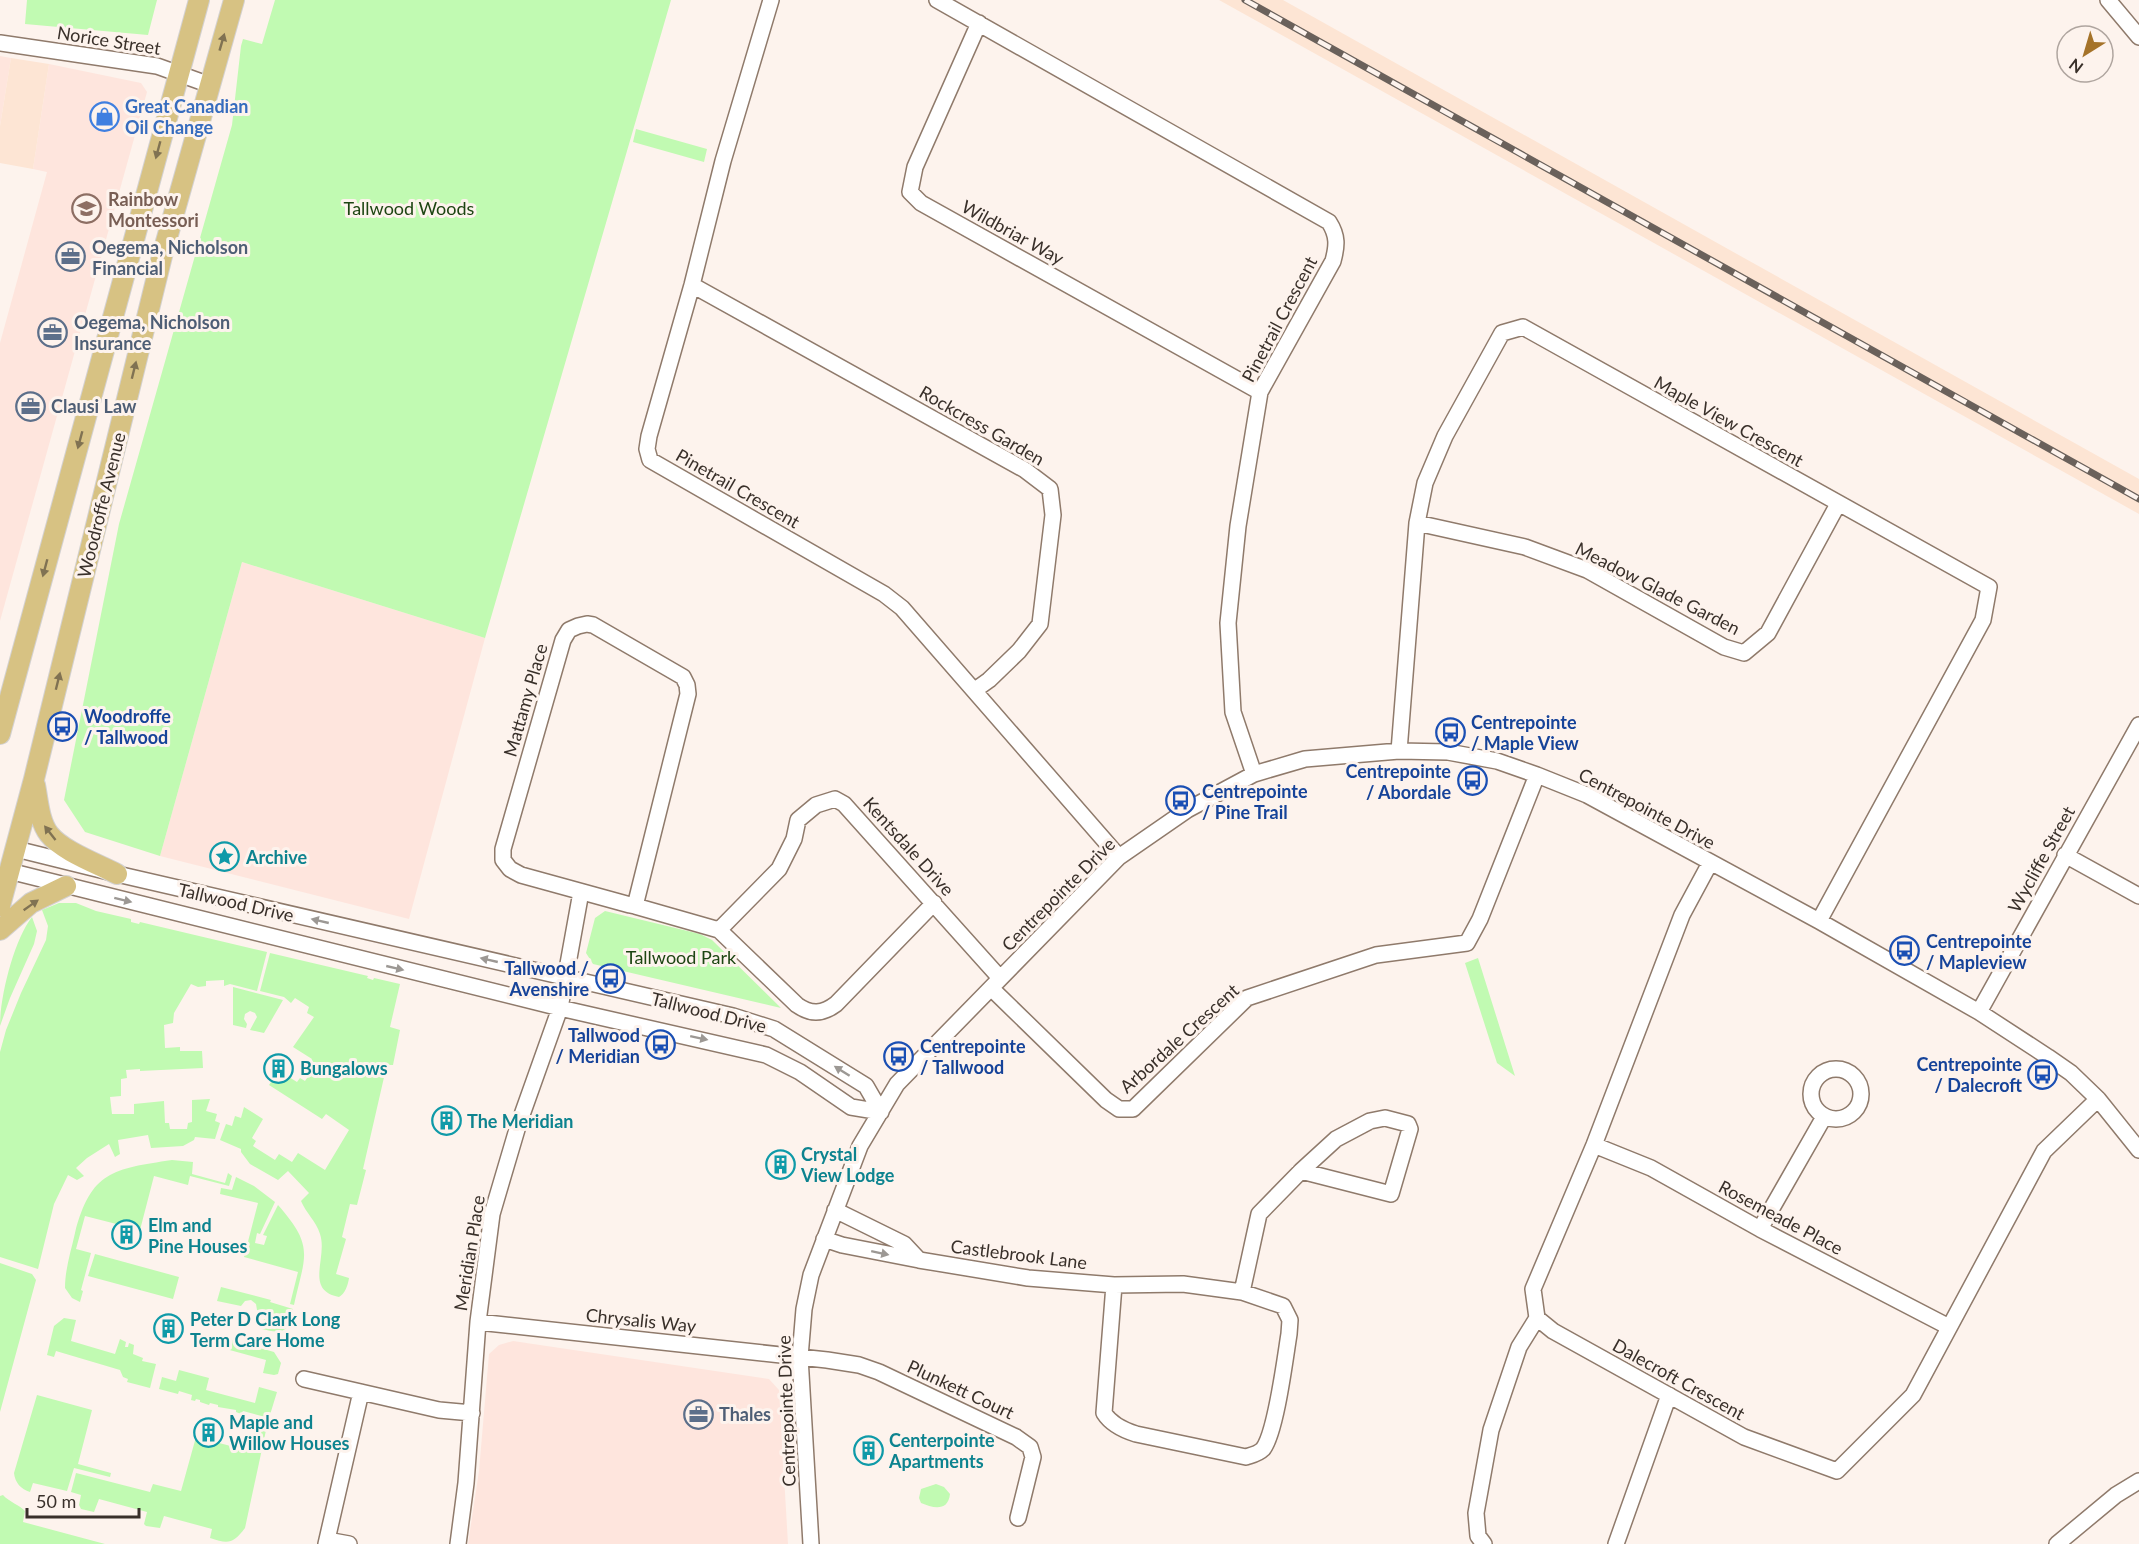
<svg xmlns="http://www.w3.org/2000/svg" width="2139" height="1544" viewBox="0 0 2139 1544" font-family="Lato,sans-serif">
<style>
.commercial{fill:#fee5dd}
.built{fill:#fde5d4}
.green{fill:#c1fab2}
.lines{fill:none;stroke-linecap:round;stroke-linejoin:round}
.minor-casing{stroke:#8f7a6b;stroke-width:18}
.major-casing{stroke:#d3d1d0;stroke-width:22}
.minor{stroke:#fff;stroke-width:15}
.major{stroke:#d7c283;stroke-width:20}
.rail-casing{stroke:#6a615b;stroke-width:7}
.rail{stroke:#fdf3ed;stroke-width:4.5;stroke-dasharray:14;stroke-linecap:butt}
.oneway{fill:#807252}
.oneway2{fill:#9c9894}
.labels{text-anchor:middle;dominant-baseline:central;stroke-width:6;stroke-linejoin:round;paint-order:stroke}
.street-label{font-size:18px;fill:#39302a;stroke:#fdf3ed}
.shop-label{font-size:18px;font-weight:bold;fill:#366cbe;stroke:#fdf3ed;text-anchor:start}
.education-label{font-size:18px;font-weight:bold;fill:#785e54;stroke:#fdf3ed;text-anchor:start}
.park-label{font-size:18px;fill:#1d4512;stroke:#fdf3ed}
.service-label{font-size:18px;font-weight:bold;fill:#4e5e75;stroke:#fdf3ed;text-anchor:start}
.transit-label{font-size:18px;font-weight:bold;fill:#164399;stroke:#fdf3ed;text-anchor:start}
.culture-label{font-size:18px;font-weight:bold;fill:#0d838f;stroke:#fdf3ed;text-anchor:start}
</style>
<rect width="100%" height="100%" fill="#fdf3ed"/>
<path class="commercial" d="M0 56 11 58 0 126Z
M49 64 141 83 147 92 0 621V343L47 172 33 169Z
M242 562 485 638 409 919 160 856Z
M513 1341 769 1379 779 1390 788 1544H468L479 1471 489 1354 499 1345Z"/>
<path class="built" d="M1219 0H1283L2139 479V514Z
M11 58 49 64 33 169 0 163V126Z"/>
<path class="green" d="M27 0H157L148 35 25 24Z
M275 0H671L485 638 242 562 160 856 85 832 64 800 119 524 232 125 241 46 243 39 262 44Z
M636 129 707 149 704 162 633 142Z
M59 903H76L96 911 131 919V922L139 924 140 922 267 952 257 991 230 984 224 986V980L206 981V986L198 987 191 984 174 1013 173 1023 164 1025 165 1048 180 1047V1051H202L203 1068 140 1071V1069L126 1070 127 1078 121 1079V1096L110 1097 112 1114H134V1104L164 1101 165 1123H169L170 1129H187L188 1123 192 1122V1100L210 1099 206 1111 217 1114 215 1121 220 1123 215 1139 195 1137 194 1140 183 1146 151 1148 148 1135 118 1140 120 1154 115 1157 109 1144 87 1158 76 1168 84 1176 77 1180 68 1175 54 1204 38 1269 0 1257V1052L6 1030 21 993 46 940 48 926 42 910Z
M605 911 700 934 712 940 781 1008 593 964 586 953 595 918Z
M32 917 37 931 34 944 10 998 0 1026C0 996 14 940 32 917Z
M270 953 368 976 367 978 373 980 374 978 400 984 390 1027 400 1030 393 1065H389L385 1073 363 1169 366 1170 357 1205 350 1204 342 1237 346 1239 336 1274 349 1278C348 1285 345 1294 339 1297 304 1290 328 1258 320 1234 316 1221 306 1213 301 1201L309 1193 288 1171 278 1180 250 1164 241 1152V1149L220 1140 226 1124 232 1126 235 1116 241 1118 244 1107 263 1119 252 1138 256 1141 253 1146 275 1160 279 1154 292 1162 298 1153 325 1170 349 1130 326 1114 322 1119 269 1085 279 1071 297 1082 300 1078 305 1081 315 1066 310 1063 312 1059 293 1047 314 1017 307 1013 309 1007 295 998 291 1003 284 997 260 991Z
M1478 958 1515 1076 1497 1063 1465 963Z
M233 987 283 1000 264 1033 250 1030 257 1017 255 1013 250 1011 245 1014 244 1019 247 1024 246 1028 233 1025Z
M172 1160 193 1162 192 1174 225 1183 228 1173 232 1176 229 1186 190 1176 188 1185 154 1176 140 1230 85 1216 76 1249 91 1253 81 1290 83 1291 80 1302 72 1298 65 1288C65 1269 71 1251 75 1233 91 1171 113 1169 172 1160Z
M236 1177 254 1186 275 1202 260 1234 257 1233 255 1243 264 1245 267 1236 263 1235 278 1205C315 1247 305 1255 294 1305L290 1304 298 1272 244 1257 258 1203 220 1194 221 1188 232 1190Z
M95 1254 179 1277 173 1299 88 1276Z
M0 1263 32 1274 36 1280 0 1412Z
M221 1287 271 1300 270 1302 293 1309 291 1321 263 1313 257 1310 256 1304 251 1300 245 1301 241 1306 217 1301Z
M64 1318 76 1320 71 1341 115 1354 120 1339 126 1342 125 1347H128L129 1343 134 1345 133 1354 143 1358 142 1361 156 1364 150 1388 127 1382 128 1379 123 1377 120 1370 56 1351 54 1357 47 1355 54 1326Z
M264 1319 289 1325C282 1335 272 1331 262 1329Z
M226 1338 274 1352 281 1363 278 1374 274 1375 263 1373 266 1360 215 1346 216 1342 219 1343Z
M179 1370 209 1378 206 1390 255 1403 259 1387 277 1392 269 1418 243 1411 241 1414 236 1412V1410L218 1407V1405L210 1403 209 1405 200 1402V1400L196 1399 195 1401 191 1400 192 1395 179 1391 178 1394 159 1389 162 1377 176 1381Z
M37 1395 92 1410 78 1464 111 1473 110 1477 74 1468 67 1491 33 1483 30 1492C21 1489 15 1483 14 1473Z
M259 1418 268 1421 245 1528C233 1544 228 1544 210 1538L212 1529 164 1516 160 1528 146 1526 144 1524 147 1512 99 1499 94 1512 81 1509 79 1505 81 1495 71 1492 76 1473 150 1492 153 1484 181 1491 196 1437 250 1451Z
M936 1484 944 1487 950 1494C948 1512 933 1508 921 1503L919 1498 921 1489Z
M3 1495C9 1502 20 1505 25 1511L23 1522 105 1544H0V1496Z"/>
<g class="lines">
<defs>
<path id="minor" d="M771 0 723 161 692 285 649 436 647 449 650 460 884 594 902 608 1119 857
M937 0 1329 222C1338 236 1337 246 1333 261L1260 392 1238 526 1228 623 1233 712 1254 774
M2108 0 2139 37
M979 23 915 167 910 192 921 203 1260 392
M0 43 157 66 210 85
M692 285 1025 470 1050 489 1053 515 1040 624 1019 651 989 680 975 690
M1417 523 1525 547 1587 570 1724 647 1744 653 1768 633 1838 504
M1399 751 1417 523 1425 483 1445 436 1502 333 1523 327 1989 587 1983 620 1819 921
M16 849 117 874 733 1016 774 1029 866 1086 881 1112
M2065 855 2139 896
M1710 863 1682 915 1594 1145 1533 1289 1537 1318 1553 1331 1744 1437 1837 1471 1913 1395 2044 1151 2098 1099
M9 871 560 1008 766 1055 800 1072 851 1107 881 1112
M635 906 688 694 687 685 683 677 593 625 587 624 578 626 569 630 563 640 503 849V860L510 869 521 875 630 905 635 906 719 930 797 1005C811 1015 823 1014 836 1004L934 903
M719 930 779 869 794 839 798 820 816 805 835 799 844 804 1000 978
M991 988 1106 1100 1119 1109H1133L1247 998 1376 955 1467 943 1480 919 1537 775
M1979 1012 2139 725
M1811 1094a25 25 0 1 1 50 0a25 25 0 1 1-50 0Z
M1594 1145 1651 1168 1760 1229 1949 1327
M1760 1229 1824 1117
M824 1239 842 1245 919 1260 904 1244 835 1210
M919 1260 1028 1278 1114 1285 1183 1284 1242 1292 1283 1306 1290 1320 1289 1334C1285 1359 1276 1432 1263 1449 1258 1454 1252 1455 1246 1457L1136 1434C1123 1430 1111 1424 1104 1413L1114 1285
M1242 1292 1259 1214 1301 1171 1336 1139 1370 1121 1385 1118 1408 1124 1410 1129 1391 1194 1301 1171
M478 1322 827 1360 859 1365 879 1372 1016 1437 1030 1447 1033 1457 1018 1518
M304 1379 439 1410 472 1413
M327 1540 349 1544
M326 1544 361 1392
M458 1544 466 1483 478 1322 492 1214 518 1126 560 1008 581 892
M811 1544 800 1357 804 1309 811 1275 860 1146 897 1084 1119 857 1187 810 1254 774 1305 759 1399 751 1448 752 1497 761 1537 775 1587 795 1819 921 1979 1012 2048 1057 2071 1073 2098 1099 2139 1150
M1484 1544 1478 1536 1476 1513 1491 1430 1519 1347 1537 1318
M1616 1544 1669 1395
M2057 1544 2116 1495 2139 1481"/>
<path id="major" d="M0 734 199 0
M35 785C38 800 39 821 49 834 62 851 98 864 117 874
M0 906 34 779 162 256 234 0
M0 930 31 903 66 886"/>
</defs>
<use href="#minor" class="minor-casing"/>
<use href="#major" class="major-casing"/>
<use href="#minor" class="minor"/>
<use href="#major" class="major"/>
<defs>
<path id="rail" d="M1245 0 2139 499"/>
</defs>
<use href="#rail" class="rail-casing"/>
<use href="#rail" class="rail"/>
</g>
<defs><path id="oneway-solid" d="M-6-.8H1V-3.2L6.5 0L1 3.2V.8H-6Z" transform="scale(1.5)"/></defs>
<g class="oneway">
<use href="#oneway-solid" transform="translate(222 42) rotate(-74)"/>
<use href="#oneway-solid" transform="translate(158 150) rotate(105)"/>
<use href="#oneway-solid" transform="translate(134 370) rotate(-76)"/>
<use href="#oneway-solid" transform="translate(80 440) rotate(105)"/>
<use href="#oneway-solid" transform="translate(45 568) rotate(105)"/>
<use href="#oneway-solid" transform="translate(58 681) rotate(-76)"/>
<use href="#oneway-solid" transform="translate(50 833) rotate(-128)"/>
<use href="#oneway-solid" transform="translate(31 905) rotate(-35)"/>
</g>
<g class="oneway2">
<use href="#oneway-solid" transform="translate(123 900) rotate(14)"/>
<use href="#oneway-solid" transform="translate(320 921) rotate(-167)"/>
<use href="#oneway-solid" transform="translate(489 960) rotate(-167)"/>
<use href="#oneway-solid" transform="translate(395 968) rotate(13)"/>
<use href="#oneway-solid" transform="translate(699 1038) rotate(12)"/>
<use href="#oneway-solid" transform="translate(842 1071) rotate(-148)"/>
<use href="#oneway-solid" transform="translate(880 1253) rotate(12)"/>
</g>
<defs>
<symbol id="shop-ring" viewBox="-11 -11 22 22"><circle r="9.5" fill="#fdf3ed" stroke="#3f7fe0" stroke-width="1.5"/><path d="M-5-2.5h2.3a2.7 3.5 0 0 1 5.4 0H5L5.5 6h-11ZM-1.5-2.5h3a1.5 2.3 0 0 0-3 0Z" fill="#3f7fe0"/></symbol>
<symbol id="school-ring" viewBox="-11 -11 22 22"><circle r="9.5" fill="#fdf3ed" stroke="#8d6e63" stroke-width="1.5"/><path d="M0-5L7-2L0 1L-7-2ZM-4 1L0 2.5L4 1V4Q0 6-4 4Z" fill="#8d6e63"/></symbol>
<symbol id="office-ring" viewBox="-11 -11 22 22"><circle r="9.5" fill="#fdf3ed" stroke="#5c6f8a" stroke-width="1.5"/><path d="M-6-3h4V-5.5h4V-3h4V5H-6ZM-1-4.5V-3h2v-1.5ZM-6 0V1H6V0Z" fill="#5c6f8a"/></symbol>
<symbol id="bus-ring" viewBox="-11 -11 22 22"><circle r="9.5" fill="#fdf3ed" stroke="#1a4fb4" stroke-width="1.5"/><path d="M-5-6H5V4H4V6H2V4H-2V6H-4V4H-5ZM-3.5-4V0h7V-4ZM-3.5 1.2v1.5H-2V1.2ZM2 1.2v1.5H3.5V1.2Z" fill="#1a4fb4"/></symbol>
<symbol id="sight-ring" viewBox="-11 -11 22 22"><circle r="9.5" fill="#fdf3ed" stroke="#0f9aa8" stroke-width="1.5"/><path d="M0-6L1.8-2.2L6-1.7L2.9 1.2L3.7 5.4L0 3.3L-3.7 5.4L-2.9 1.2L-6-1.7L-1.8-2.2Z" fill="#0f9aa8"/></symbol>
<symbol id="building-ring" viewBox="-11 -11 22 22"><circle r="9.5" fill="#fdf3ed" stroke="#0f9aa8" stroke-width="1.5"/><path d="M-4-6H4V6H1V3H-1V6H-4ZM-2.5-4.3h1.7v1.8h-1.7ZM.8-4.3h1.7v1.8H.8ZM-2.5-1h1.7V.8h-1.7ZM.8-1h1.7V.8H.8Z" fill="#0f9aa8"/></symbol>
</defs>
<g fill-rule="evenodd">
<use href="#shop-ring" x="88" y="100" width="33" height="33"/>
<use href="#school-ring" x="70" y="192" width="33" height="33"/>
<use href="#office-ring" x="54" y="240" width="33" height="33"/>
<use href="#office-ring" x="36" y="316" width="33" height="33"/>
<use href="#office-ring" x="14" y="390" width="33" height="33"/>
<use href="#bus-ring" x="46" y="710" width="33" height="33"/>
<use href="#bus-ring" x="1434" y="716" width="33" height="33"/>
<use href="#bus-ring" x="1456" y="764" width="33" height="33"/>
<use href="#bus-ring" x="1164" y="784" width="33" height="33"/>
<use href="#sight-ring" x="208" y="840" width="33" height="33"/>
<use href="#bus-ring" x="1888" y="934" width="33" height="33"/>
<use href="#bus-ring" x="594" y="962" width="33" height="33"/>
<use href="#bus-ring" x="644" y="1028" width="33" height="33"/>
<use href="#bus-ring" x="882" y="1040" width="33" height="33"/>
<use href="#building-ring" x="262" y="1052" width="33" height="33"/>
<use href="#bus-ring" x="2026" y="1058" width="33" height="33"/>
<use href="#building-ring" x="430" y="1104" width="33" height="33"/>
<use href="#building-ring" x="764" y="1148" width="33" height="33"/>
<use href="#building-ring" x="110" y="1218" width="33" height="33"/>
<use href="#building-ring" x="152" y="1312" width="33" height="33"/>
<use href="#office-ring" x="682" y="1398" width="33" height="33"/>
<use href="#building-ring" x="192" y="1416" width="33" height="33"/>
<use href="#building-ring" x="852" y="1434" width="33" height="33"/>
</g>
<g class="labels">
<g class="street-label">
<text transform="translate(109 40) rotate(9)">Norice Street</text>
<text transform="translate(1013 232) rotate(29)">Wildbriar Way</text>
<text transform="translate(1279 319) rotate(-62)">Pinetrail Crescent</text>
<text transform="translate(1729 421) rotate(29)">Maple View Crescent</text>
<text transform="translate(982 425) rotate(30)">Rockcress Garden</text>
<text transform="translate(738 488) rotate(30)">Pinetrail Crescent</text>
<text transform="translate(101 505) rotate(-76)">Woodroffe Avenue</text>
<text transform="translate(1658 588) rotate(27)">Meadow Glade Garden</text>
<text transform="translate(525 700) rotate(-74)">Mattamy Place</text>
<text transform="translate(1647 808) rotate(28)">Centrepointe Drive</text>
<text transform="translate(909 846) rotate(48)">Kentsdale Drive</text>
<text transform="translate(2041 859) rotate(-61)">Wycliffe Street</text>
<text transform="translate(1058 894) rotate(-45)">Centrepointe Drive</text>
<text transform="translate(236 902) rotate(13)">Tallwood Drive</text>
<text transform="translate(709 1012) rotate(14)">Tallwood Drive</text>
<text transform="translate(1179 1038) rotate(-42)">Arbordale Crescent</text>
<text transform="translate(1781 1217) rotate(28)">Rosemeade Place</text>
<text transform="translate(469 1253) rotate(-81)">Meridian Place</text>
<text transform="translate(1019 1254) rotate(7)">Castlebrook Lane</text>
<text transform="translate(641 1320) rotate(6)">Chrysalis Way</text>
<text transform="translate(1679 1379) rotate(29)">Dalecroft Crescent</text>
<text transform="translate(961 1389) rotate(25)">Plunkett Court</text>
<text transform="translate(786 1411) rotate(-92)">Centrepointe Drive</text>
</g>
<g class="shop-label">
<text x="125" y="106">Great Canadian<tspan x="125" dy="21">Oil Change</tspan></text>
</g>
<g class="education-label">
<text x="108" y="199">Rainbow<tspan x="108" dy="21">Montessori</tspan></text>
</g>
<g class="park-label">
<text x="409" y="208">Tallwood Woods</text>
<text x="681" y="957">Tallwood Park</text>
</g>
<g class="service-label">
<text x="92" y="247">Oegema, Nicholson<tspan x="92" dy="21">Financial</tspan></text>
<text x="74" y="322">Oegema, Nicholson<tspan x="74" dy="21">Insurance</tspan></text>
<text x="51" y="406">Clausi Law</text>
<text x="719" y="1414">Thales</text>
</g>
<g class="transit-label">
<text x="84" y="716">Woodroffe<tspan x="84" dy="21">/ Tallwood</tspan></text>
<text x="1471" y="722">Centrepointe<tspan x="1471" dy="21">/ Maple View</tspan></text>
<text x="1451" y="771" text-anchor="end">Centrepointe<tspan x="1451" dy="21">/ Abordale</tspan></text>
<text x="1202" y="791">Centrepointe<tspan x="1202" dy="21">/ Pine Trail</tspan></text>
<text x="1926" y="941">Centrepointe<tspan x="1926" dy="21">/ Mapleview</tspan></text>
<text x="589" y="968" text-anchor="end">Tallwood /<tspan x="589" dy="21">Avenshire</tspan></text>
<text x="640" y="1035" text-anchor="end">Tallwood<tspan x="640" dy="21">/ Meridian</tspan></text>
<text x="920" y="1046">Centrepointe<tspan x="920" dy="21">/ Tallwood</tspan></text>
<text x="2022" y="1064" text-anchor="end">Centrepointe<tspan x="2022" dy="21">/ Dalecroft</tspan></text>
</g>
<g class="culture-label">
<text x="246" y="857">Archive</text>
<text x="300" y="1068">Bungalows</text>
<text x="467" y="1121">The Meridian</text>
<text x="801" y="1154">Crystal<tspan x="801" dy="21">View Lodge</tspan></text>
<text x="148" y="1225">Elm and<tspan x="148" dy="21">Pine Houses</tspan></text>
<text x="190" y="1319">Peter D Clark Long<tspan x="190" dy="21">Term Care Home</tspan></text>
<text x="229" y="1422">Maple and<tspan x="229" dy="21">Willow Houses</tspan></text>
<text x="889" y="1440">Centerpointe<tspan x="889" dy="21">Apartments</tspan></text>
</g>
</g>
<g transform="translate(2085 54) rotate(217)"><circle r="28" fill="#fdf3ed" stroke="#afa59f" stroke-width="1.5"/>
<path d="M0-4.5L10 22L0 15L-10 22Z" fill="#a57329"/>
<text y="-9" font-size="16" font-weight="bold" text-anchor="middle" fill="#39302a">N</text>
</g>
<path d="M27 1508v9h112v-9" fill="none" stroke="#39302a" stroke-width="3"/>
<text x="36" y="1508" font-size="18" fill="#39302a" stroke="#fdf3ed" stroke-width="4.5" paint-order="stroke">50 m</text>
</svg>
